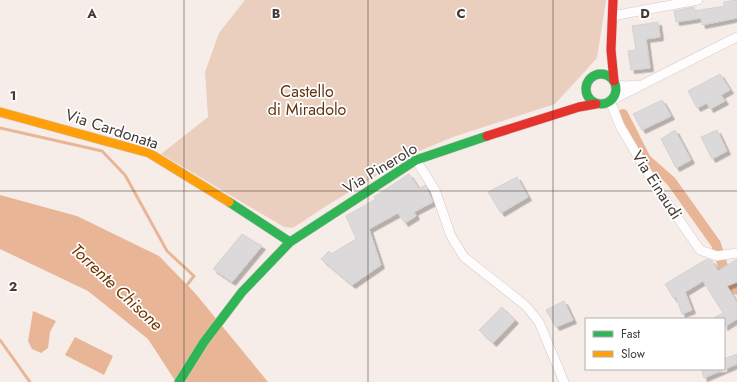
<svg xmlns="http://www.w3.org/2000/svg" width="737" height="382" viewBox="0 0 737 382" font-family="Jost,sans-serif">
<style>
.green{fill:#ebcfbe}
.water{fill:#e8b696}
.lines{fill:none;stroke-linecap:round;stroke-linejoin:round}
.stream{stroke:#e8b696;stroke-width:3}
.canal{stroke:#e8b696;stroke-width:10}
.building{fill:#dcd9da;stroke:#d3d2d3;filter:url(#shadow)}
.street-casing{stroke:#d2cac5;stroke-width:10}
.fast-casing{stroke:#d2cac5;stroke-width:10}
.slow-casing{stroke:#d2cac5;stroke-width:10}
.jam-casing{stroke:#d2cac5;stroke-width:10}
.street{stroke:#fefcfc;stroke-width:9}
.fast{stroke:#30b455;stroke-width:9}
.slow{stroke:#ff9f0a;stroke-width:9}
.jam{stroke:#e5322d;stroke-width:9}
.grid{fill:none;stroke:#423a35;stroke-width:1;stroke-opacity:0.55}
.labels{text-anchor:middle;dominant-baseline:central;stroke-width:3.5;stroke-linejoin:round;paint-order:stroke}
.park-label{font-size:16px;fill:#613414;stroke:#fff}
.street-label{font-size:16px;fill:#423a35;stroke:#fff}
.water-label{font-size:17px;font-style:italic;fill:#733500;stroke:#fff}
.grid-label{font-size:13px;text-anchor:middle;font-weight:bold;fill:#423a35;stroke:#fff;stroke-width:3.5;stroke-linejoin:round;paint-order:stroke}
</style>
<defs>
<filter id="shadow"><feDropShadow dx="3.5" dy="3.5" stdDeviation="0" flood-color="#0004"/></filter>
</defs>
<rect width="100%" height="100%" fill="#f7ede8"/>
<path class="green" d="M245 0H606L597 58 555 104 453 137 410 155 323 208 293 228 284 227 161 154 208 117 205 72 219 33Z"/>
<path class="water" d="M0 195 77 216 159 256 195 293 268 382H176L148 339 88 291 0 249Z
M33 311 56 321 50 332 48 348 41 353 32 349 28 341Z
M75 337 113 356 104 375 65 355Z"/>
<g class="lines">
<path class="stream" d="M0 128 102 151 125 175 167 251 194 276 187 285
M0 340 30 382"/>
<path class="canal" d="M623 114 646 159 671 181 716 244 727 279 737 290"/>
</g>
<path class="building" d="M737 0V18L702 25 701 18 676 22 674 11 694 7 695 11 724 6V2Z
M658 22 660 37 646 39 650 68 631 70 628 51 636 50 632 26Z
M720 74 730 90 721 95 725 101 710 109 707 103 697 108 688 91Z
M662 100 671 116 642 130 633 114Z
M675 130 691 160 676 168 661 139Z
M717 130 727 151 712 159 701 137Z
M409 174 419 189 425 185 433 202 414 212 416 216 405 223 398 213 369 229 381 265 352 285 321 259 329 251 331 254 356 239 346 216 376 199 374 197Z
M517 177 528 197 501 213 488 192Z
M242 234 262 246 232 282 213 269Z
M707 259 712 261 718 271 737 259V282L727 286 737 303V319L724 327V319H712L723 313 703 281 685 292 692 310 682 314 676 297 674 299 665 284Z
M564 301 573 320 556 327 546 310Z
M502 307 515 320 493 343 479 330Z
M737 354V364L704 378 701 369H724V359Z"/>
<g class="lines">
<defs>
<path id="street" d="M612 16 698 0
M615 85 626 86 639 85
M612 100 737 37
M610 101 620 126 653 182 700 250 717 256 737 253
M416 160 435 190 451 236 464 257 526 306 539 322 564 382"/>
<path id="fast" d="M586 89a15 15 0 1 1 30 0a15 15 0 1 1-30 0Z
M229 202 290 242
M179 382 204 342 242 292 290 242 416 160 487 136"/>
<path id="slow" d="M0 112 149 153 229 202"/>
<path id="jam" d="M613 0 611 50 614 81
M487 136 579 107 596 104"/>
</defs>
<use href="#street" class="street-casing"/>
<use href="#fast" class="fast-casing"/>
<use href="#slow" class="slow-casing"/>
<use href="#jam" class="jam-casing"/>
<use href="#street" class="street"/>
<use href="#fast" class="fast"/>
<use href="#slow" class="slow"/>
<use href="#jam" class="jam"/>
</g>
<path class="grid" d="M184 0V382M368 0V382M553 0V382M0 191H737"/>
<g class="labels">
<g class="park-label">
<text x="307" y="91">Castello<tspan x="307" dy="18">di Miradolo</tspan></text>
</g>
<g class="street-label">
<text transform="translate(112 129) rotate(18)">Via Cardonata</text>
<text transform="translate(380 168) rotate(-31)">Via Pinerolo</text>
<text transform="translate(657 185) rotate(57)">Via Einaudi</text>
</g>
<g class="water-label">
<text transform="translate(117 287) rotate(43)">Torrente Chisone</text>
</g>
</g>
<g class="grid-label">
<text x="92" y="18">A</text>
<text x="276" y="18">B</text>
<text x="461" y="18">C</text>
<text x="645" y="18">D</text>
<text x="13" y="100">1</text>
<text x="13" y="291">2</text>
</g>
<rect x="585" y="318" width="140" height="52" fill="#ffffff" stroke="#b3b0ae"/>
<rect x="593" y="331" width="20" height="6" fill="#30b455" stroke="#b3b0ae"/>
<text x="621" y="338" font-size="12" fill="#423a35">Fast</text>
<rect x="593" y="351" width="20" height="6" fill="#ff9f0a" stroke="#b3b0ae"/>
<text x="621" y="358" font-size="12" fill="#423a35">Slow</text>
</svg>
